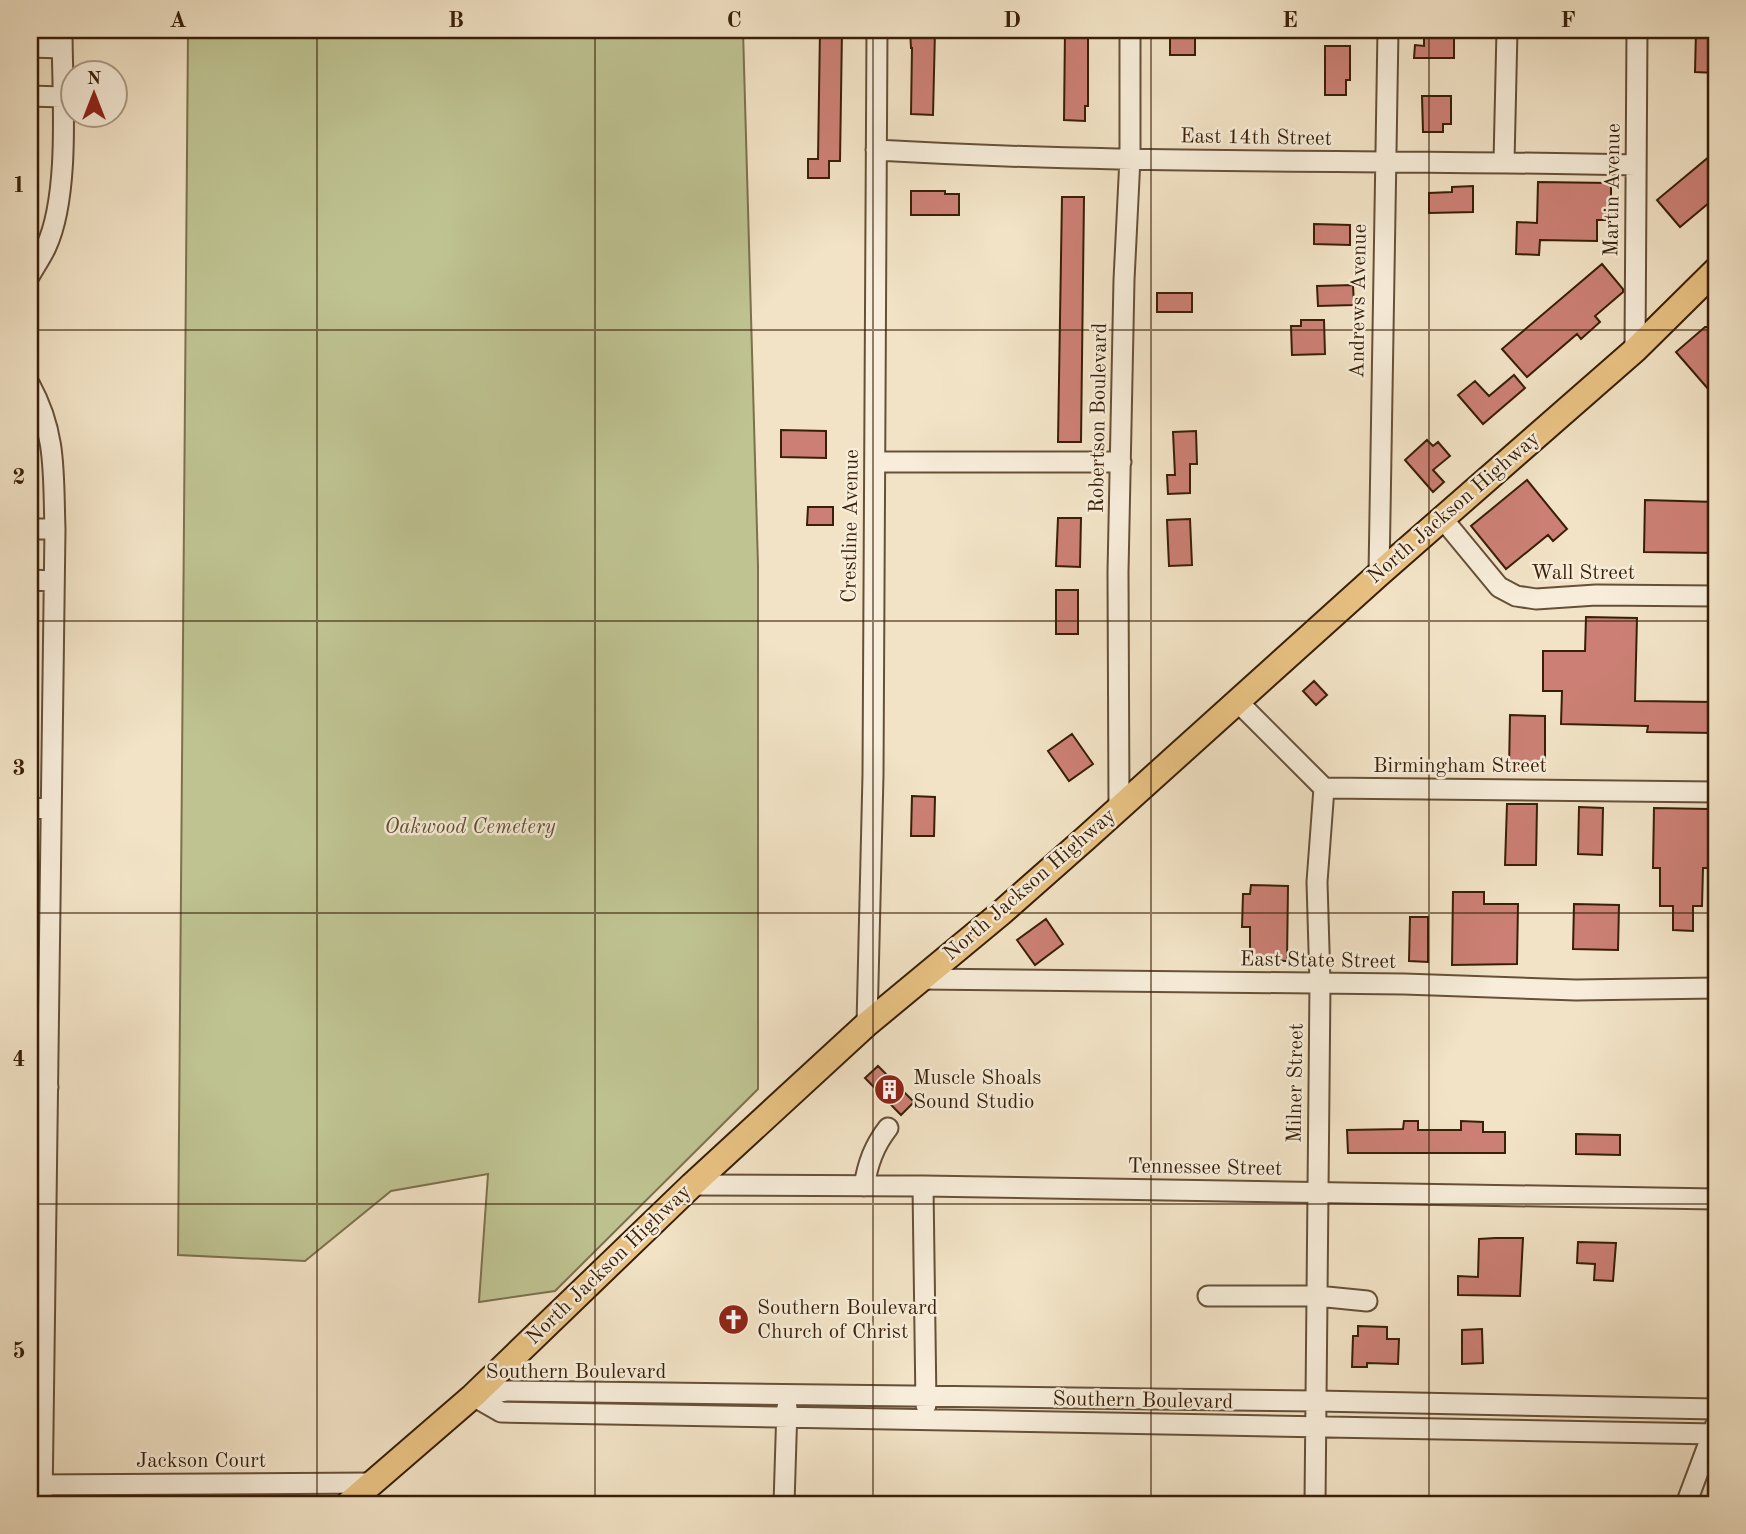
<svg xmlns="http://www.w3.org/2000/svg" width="1746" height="1534" viewBox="0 0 1746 1534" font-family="'Old Standard TT',serif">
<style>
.green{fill:#bfc392;stroke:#7c714d;stroke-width:2}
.building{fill:#cc8075;stroke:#391f08;stroke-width:2}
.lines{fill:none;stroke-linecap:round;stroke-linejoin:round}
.minor-casing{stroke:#675038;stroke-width:23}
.major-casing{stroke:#391f08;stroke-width:28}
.minor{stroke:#f7edda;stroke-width:19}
.major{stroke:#e9c283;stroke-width:24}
.grid{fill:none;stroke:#391f08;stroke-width:2;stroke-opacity:0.55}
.labels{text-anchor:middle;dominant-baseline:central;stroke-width:5;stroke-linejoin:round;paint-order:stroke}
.street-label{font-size:21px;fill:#391f08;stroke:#f7edda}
.park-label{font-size:21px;font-style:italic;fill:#615031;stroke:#f7edda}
.poi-label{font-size:21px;fill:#391f08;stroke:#f7edda;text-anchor:start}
.neatline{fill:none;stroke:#391f08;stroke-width:2.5}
.grid-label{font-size:23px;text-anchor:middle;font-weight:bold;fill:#391f08}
</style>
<rect width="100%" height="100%" fill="#f2e3c6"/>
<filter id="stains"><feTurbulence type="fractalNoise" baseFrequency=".00286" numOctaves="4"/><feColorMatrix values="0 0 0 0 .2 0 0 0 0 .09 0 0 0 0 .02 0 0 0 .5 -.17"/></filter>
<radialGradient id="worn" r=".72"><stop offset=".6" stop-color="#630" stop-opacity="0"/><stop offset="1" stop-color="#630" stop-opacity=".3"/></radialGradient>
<path class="green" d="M188 30H743L758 566V1089L555 1291 479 1302 488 1174 391 1191 305 1261 178 1255Z"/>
<path class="building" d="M820 30H842L840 161H829V178H808V159H818Z
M910 30H935L933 115 911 114 912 48H911Z
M1065 30H1088V106H1085V121L1064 120Z
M1170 30H1195V55H1170Z
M1424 30H1454V58H1414L1415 45 1424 46Z
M1696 30H1716V73L1695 72Z
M1325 46H1350V80H1346V95H1325Z
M1422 96H1451V124H1443V132H1423Z
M1716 151V197L1680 227 1657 200Z
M1538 182 1611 183V220H1597V241L1540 240 1539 255 1516 254 1517 222 1537 223Z
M1473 186V212L1429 213V193L1452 192V187Z
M911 191H945V194H959V215H911Z
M1062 197H1084L1081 442H1058Z
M1314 224 1350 225V245L1314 244Z
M1602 264 1623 289V292L1595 316 1600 322 1581 339 1577 334 1527 377 1502 349Z
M1353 285 1354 305 1318 306 1317 286Z
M1157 293H1192V312H1157Z
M1301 320H1324L1325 354 1292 355 1291 326H1301Z
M1705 327H1710L1716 334V398L1676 352Z
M1514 375 1525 388 1483 424 1458 395 1475 381 1489 396Z
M781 430 826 431V458L781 457Z
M1196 431 1197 464H1190V493L1168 494 1167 475H1175L1173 432Z
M1427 440 1433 446 1438 442 1450 456 1433 470 1444 482 1433 492 1405 460Z
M1527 480 1567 529 1553 541 1548 535 1506 569 1471 526Z
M1645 500 1716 502V553L1644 552Z
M808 507H833V525H807Z
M1058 518H1081L1080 567 1056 566Z
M1190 519 1192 565 1169 566 1167 520Z
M1056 590H1078V634H1056Z
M1586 617 1637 618 1635 701 1715 702V733L1647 732 1648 726 1561 724 1562 691H1543V651H1585Z
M1314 681 1327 695 1316 705 1303 691Z
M1510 715 1545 716V770H1509Z
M1072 734 1093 764 1069 781 1048 751Z
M912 796 935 797 934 836H911Z
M1507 804H1537L1536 865H1505Z
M1579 807 1603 808 1602 855 1578 854Z
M1654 808 1709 809 1708 868H1703L1702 906H1693V931L1673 930V906H1660V868H1653Z
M1251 885 1288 886 1287 961 1250 960V927H1242L1243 894H1250Z
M1453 892H1484V904H1518L1517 964 1452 965Z
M1574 904 1619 905 1618 950 1573 949Z
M1410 917H1428V962L1409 961Z
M1046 919 1063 944 1035 965 1017 940Z
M878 1066 914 1102 901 1115 865 1078Z
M1404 1121H1418V1130H1461V1121L1483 1122V1132H1505V1153H1348L1347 1130 1403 1129Z
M1576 1134 1620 1135V1155L1576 1154Z
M1495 1238H1523L1520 1296 1458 1295V1276L1478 1277 1479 1239Z
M1578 1242 1616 1243 1613 1281 1594 1280 1595 1264 1577 1263Z
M1358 1326 1387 1327V1339H1399L1398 1364 1367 1363V1367H1352L1353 1336H1358Z
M1482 1329 1483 1363 1462 1364V1330Z"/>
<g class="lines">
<defs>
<path id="minor" d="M30 47 62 48
M30 96 62 97
M876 150C1129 165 1383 159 1636 165
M1504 162 1507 30
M30 275C35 266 42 256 46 247 71 194 62 89 62 30
M1635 350 1637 30
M30 385C57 434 53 475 55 529L42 1504
M875 462H1121
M1442 518 1499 587 1516 596 1536 599 1596 595 1716 596
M30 529H55
M1379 574 1388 30
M30 580 54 581
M1238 702 1324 788 1716 792
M1119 807 1118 572 1124 280 1130 158V30
M30 808 51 809
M920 979 1404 984 1576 990 1716 988
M867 1024 873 775 877 30
M30 1086 48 1087
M692 1185 923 1186 1716 1199
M864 1186C868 1163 874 1146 888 1128
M923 1186 926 1405
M1208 1296H1317L1367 1301
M473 1396 501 1412 1716 1434
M473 1396 506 1391 1317 1401 1716 1409
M30 1485 372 1483
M784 1504 787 1407
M1315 1504 1320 983 1317 882 1324 788
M1686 1504 1716 1424"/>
<path id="major" d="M348 1504 473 1396 692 1185 867 1024 1001 913 1086 838 1379 574 1635 350 1716 270"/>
</defs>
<use href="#minor" class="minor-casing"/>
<use href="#major" class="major-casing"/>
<use href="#minor" class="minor"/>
<use href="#major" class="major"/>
</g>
<path class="grid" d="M317 30V1504M595 30V1504M873 30V1504M1151 30V1504M1429 30V1504M30 330H1716M30 621H1716M30 913H1716M30 1204H1716"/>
<defs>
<symbol id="building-disc" viewBox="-11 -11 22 22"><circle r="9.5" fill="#8f2418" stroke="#f7edda"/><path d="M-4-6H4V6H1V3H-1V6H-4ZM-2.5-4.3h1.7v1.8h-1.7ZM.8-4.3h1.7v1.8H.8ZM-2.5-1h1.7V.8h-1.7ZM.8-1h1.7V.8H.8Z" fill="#fff"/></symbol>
<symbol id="church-disc" viewBox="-11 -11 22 22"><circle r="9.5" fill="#8f2418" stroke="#f7edda"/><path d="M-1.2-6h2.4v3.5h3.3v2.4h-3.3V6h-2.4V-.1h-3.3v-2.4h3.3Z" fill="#fff"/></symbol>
</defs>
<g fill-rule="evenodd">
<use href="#building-disc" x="872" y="1072" width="35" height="35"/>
<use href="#church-disc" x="716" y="1302" width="35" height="35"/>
</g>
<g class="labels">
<g class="street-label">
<text transform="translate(1256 138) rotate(1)">East 14th Street</text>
<text transform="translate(1613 190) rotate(-89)">Martin Avenue</text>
<text transform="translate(1359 301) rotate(-89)">Andrews Avenue</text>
<text transform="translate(1099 418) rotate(-89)">Robertson Boulevard</text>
<text transform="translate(1454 508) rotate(-41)">North Jackson Highway</text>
<text transform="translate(851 526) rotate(-89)">Crestline Avenue</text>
<text x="1583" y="573">Wall Street</text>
<text x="1460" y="766">Birmingham Street</text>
<text transform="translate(1030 885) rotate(-41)">North Jackson Highway</text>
<text transform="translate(1318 961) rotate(1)">East State Street</text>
<text transform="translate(1296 1083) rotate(-89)">Milner Street</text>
<text transform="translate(1205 1168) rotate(1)">Tennessee Street</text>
<text transform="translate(609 1265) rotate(-44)">North Jackson Highway</text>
<text x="576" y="1372">Southern Boulevard</text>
<text transform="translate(1143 1401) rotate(1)">Southern Boulevard</text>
<text x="201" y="1461">Jackson Court</text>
</g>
<g class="park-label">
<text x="470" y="827">Oakwood Cemetery</text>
</g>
<g class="poi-label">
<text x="913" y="1078">Muscle Shoals<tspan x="913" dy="24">Sound Studio</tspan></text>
<text x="757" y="1308">Southern Boulevard<tspan x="757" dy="24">Church of Christ</tspan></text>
</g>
</g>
<rect width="1746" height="1534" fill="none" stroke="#f2e3c6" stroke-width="77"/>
<g transform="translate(94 94)"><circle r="33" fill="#f7edda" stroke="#ab9b86" stroke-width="2"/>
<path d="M0-5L12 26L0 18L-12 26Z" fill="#8f2418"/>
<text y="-10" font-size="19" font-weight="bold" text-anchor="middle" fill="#391f08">N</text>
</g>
<rect x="38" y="38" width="1670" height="1458" class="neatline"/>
<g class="grid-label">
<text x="178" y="27">A</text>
<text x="456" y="27">B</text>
<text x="734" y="27">C</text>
<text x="1012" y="27">D</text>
<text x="1290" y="27">E</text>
<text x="1568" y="27">F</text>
<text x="19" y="192">1</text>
<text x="19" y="484">2</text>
<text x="19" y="775">3</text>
<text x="19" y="1066">4</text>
<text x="19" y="1358">5</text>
</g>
<rect width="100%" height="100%" filter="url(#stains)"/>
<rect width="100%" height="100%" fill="url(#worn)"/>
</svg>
